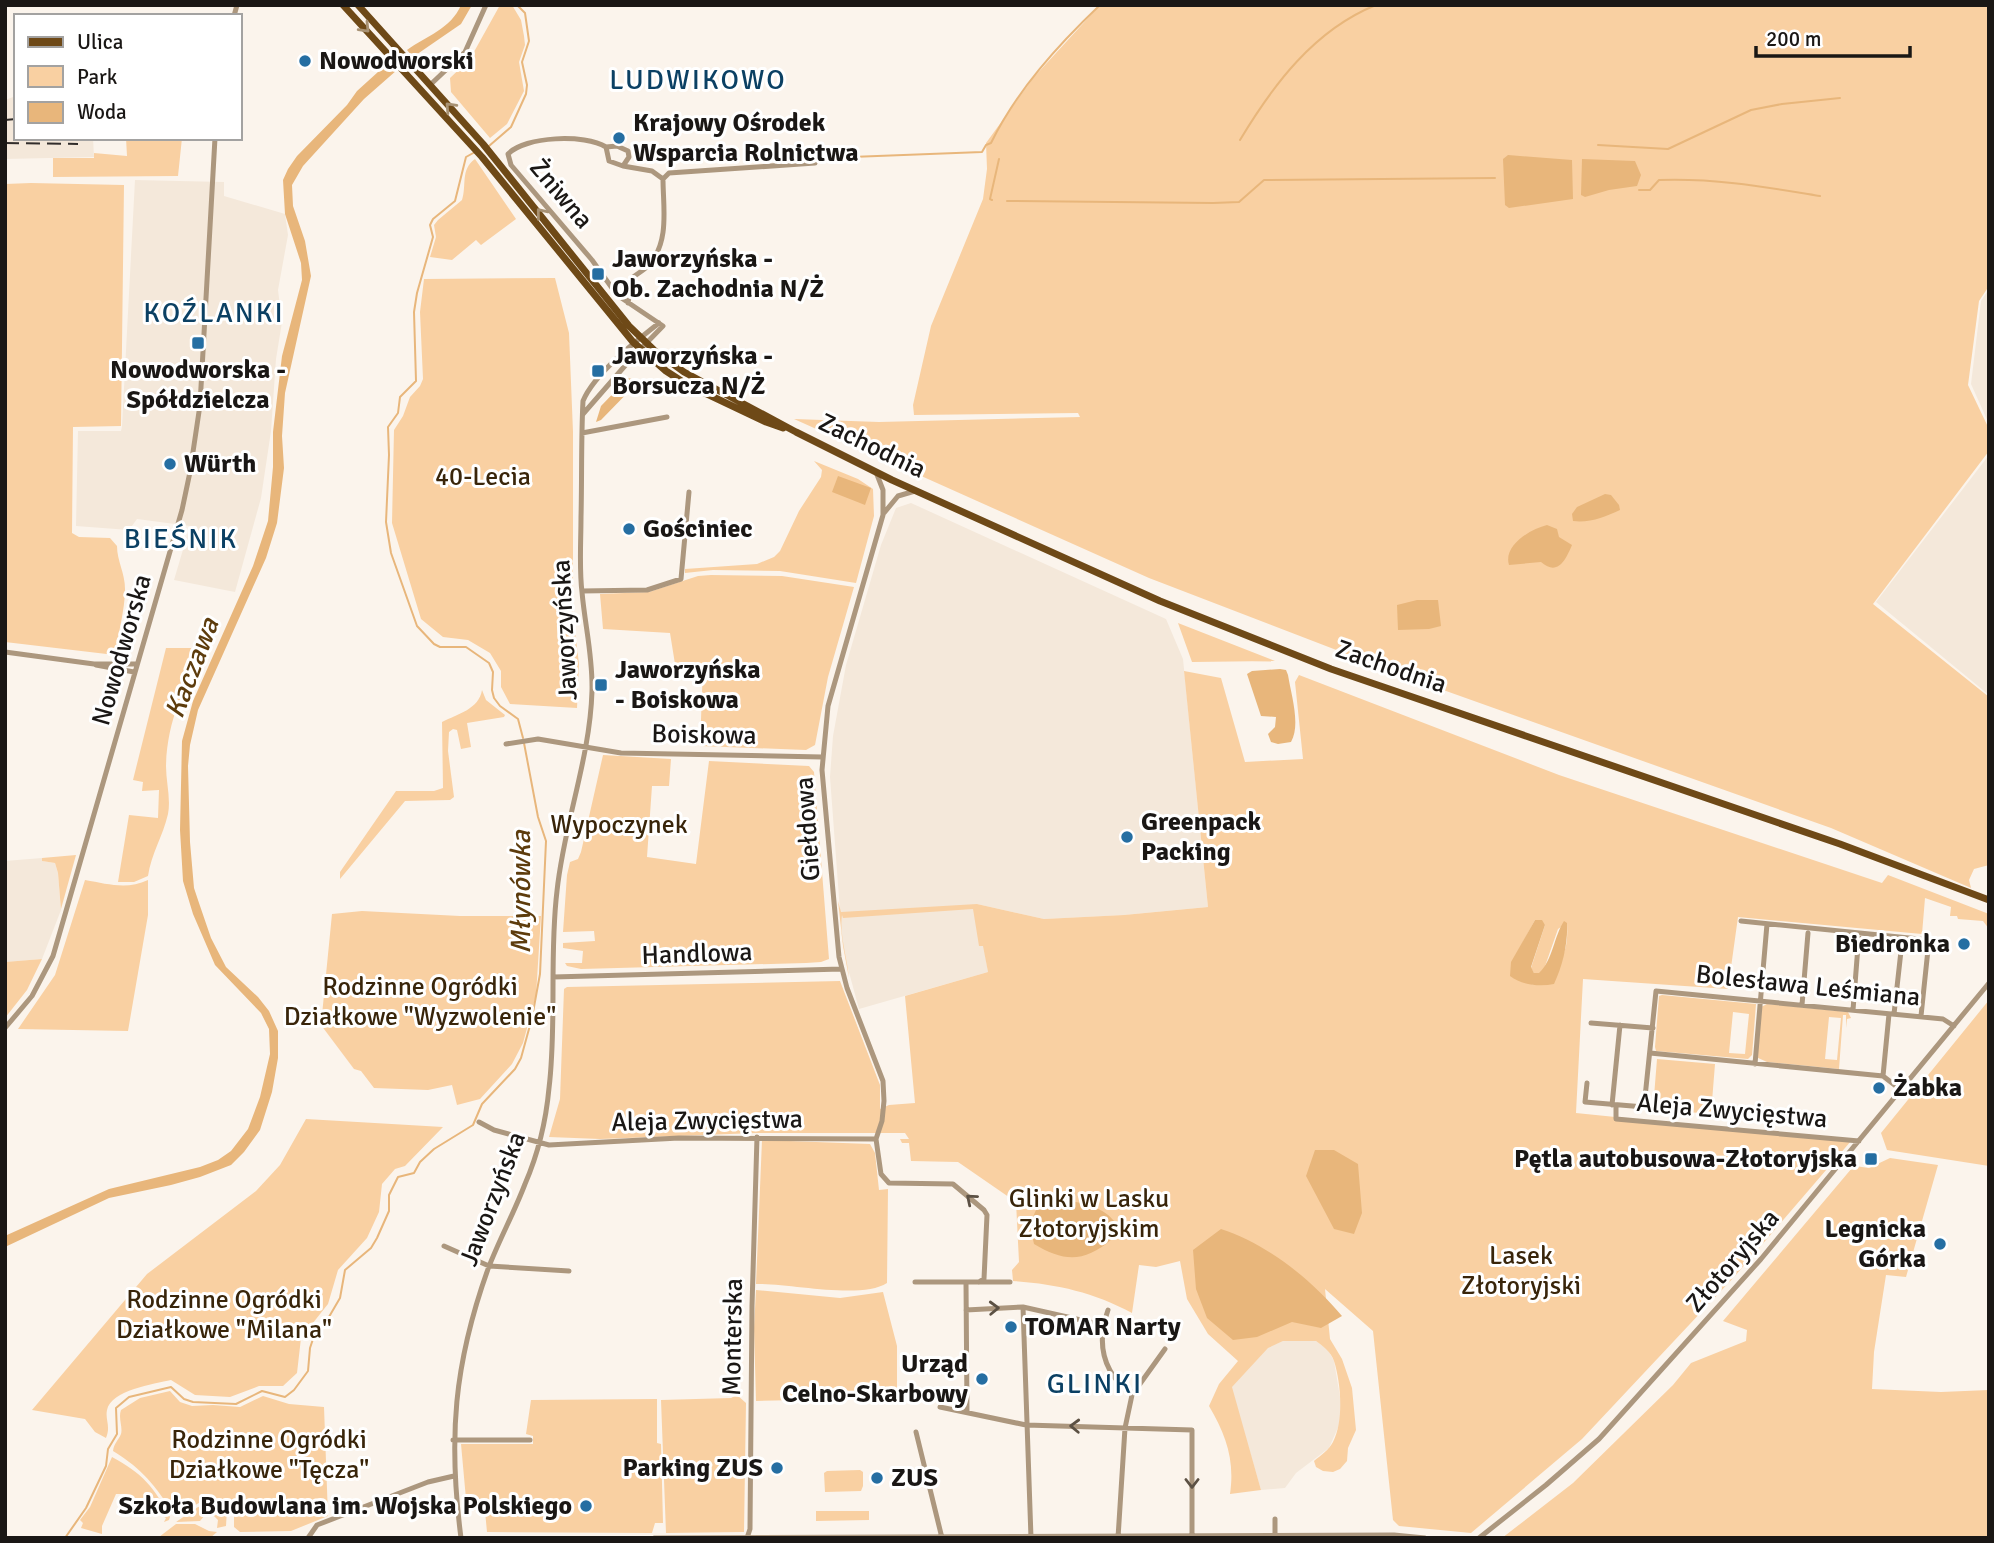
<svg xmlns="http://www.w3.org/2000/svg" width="1994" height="1543" viewBox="0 0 1994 1543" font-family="Signika,sans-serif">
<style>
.built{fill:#f4e8da}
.green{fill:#f9d0a2;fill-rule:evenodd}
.water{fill:#e8b67b}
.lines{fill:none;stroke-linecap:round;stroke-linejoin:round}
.stream{stroke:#e8b67b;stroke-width:2}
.minor{stroke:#ac977e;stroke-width:5}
.major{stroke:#6e4917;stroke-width:7}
.rail{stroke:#312d2b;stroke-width:2;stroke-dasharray:14 7;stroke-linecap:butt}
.oneway{stroke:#a89274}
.oneway2{stroke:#5c5144}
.poi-dot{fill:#256ea2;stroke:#fff;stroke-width:2.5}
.labels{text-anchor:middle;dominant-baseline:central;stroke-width:6;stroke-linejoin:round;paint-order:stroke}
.poi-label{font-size:26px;font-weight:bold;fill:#1a1715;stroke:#fff;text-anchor:start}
.street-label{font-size:26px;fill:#1a1715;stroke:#fff}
.park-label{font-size:26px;fill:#39250a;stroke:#fff}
.neighbourhood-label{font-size:28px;letter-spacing:2px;fill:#0b4063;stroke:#fff}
.water-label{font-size:28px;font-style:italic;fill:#5d3c0d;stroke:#fff}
</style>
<rect width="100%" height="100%" fill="#fbf4ec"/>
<path class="built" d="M13 97 16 98V138H93L94 157 5 159V100Z
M135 180 224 182V196L285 214 288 235 278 290 282 322 276 359 271 431 261 498 235 592 174 580 190 526 137 519 129 530 76 526 78 431H121L122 426Z
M1989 289V424L1971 384 1981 301Z
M1989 455V695L1876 602Z
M911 503 1166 619 1183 659 1208 907 1124 915 1044 919 977 904 988 972 859 1009 847 965 842 938 830 777 833 736 846 665 881 545 896 508Z
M42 858V861L55 863 58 873 61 910 42 959 5 962V861Z
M1283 1341H1316L1328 1350 1334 1361 1341 1403 1340 1423 1329 1448 1296 1473 1285 1488 1261 1490 1231 1387 1268 1347Z"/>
<path class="green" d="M500 5H512L521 20 524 36 525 45 519 62 524 91 507 124 490 138 451 92 450 78 470 59Z
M1100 5H1989V286L1979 301 1968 385 1989 429V451L1873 604 1989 697V865L1974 869 1969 880 1971 888 1831 828 1404 676 1149 578 794 419 879 422 1080 417 1078 413 914 415 913 405 931 326 983 199 987 169 986 143 1034 77Z
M126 138H182L178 176 53 177V158H94V153L127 156Z
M475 159 516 219 481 245 476 240 452 260 430 257 436 237 434 225 438 220 462 200C467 185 460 170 475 159Z
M31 183 124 185 121 426 73 427 72 533 79 537 110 538 117 546C117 561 125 573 125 589 125 610 118 634 115 655L5 642V184Z
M555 278 569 333 573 432V615L579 664 577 708 510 704 501 687V671L490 653 468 640 443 637 421 619 392 523 394 430 403 416 410 397 420 386 423 379 420 312 424 279Z
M814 461 858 479 873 489 874 516 856 583 780 571 713 570 685 573V569L757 564 774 557 780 551 799 511 821 477 822 470Z
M711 575 782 576 854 587 828 677 815 745 806 750 700 746 703 666 675 664 670 633 603 629 600 594 649 592 698 576Z
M1178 623 1275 661 1192 662Z
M166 648H205C184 685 167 722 166 766 166 782 171 799 168 814 163 836 151 854 148 876L134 882H118L129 815 158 818 159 790 142 791 143 782 133 780Z
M1184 671 1221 678 1245 762 1303 759 1295 682 1299 675 1559 775 1882 883 1888 875 1989 914V929L1983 921 1958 919 1957 916H1950L1951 907 1925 898 1922 934 1738 917 1728 989 1583 979 1576 1113 1851 1141 1735 1276 1582 1439 1471 1533 1399 1526 1393 1520 1373 1331 1325 1289 1330 1339 1342 1359 1352 1388 1356 1430 1348 1448 1347 1461 1340 1469 1333 1472 1323 1471 1316 1467 1314 1461C1321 1455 1329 1450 1333 1442 1344 1421 1341 1383 1334 1361 1331 1352 1323 1346 1316 1341H1283L1268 1348 1232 1387 1261 1490 1230 1494C1235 1460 1226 1435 1209 1406L1219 1384 1238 1361 1208 1334 1187 1299 1180 1261 1156 1267 1139 1265 1132 1313C1093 1292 1056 1284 1013 1281L1012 1270 1019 1262 1016 1202 958 1162 911 1161 909 1143H902L900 1139H909L905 1133H756L600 1139 549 1137 560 1099 564 989 567 987 840 981 880 1085V1109L889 1105 915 1103 905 996 988 972 983 946H979L973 909 843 918 842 915C839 935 848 961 849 978L843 946 838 901 841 912 977 904 1044 919 1124 915 1208 907ZM1535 920 1545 925 1531 968 1534 973H1540L1544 969 1558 929 1567 923C1569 959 1559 963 1533 985L1512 962Z
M482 690 486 700 505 715 504 717 467 723 471 747 461 749 457 730 453 729 449 732 448 751 454 797 450 800 405 801 340 879V872L396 791H434L443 788 442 722C458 714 479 709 482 690Z
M603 755 671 759 669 786H652L647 857 696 864 709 761 809 766 814 772 829 959 821 962 806 963 581 969 567 966 565 963H582L583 951 563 948V943L595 941 594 931 563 932 567 875 570 862 578 859 581 852Z
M76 855 61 909V910L58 873 55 863 42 861V858Z
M85 880C108 884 127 890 148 880V915L128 1031 18 1029 55 975Z
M362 911 460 916H541L536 995 523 1043 512 1064 480 1099 457 1105 452 1085 428 1090 374 1088 361 1071 354 1069 321 1025 332 914Z
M42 959 27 990 5 1018V962Z
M1662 995 1756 1004 1752 1055 1748 1059 1656 1051 1655 1047 1659 996ZM1733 1012 1749 1014 1745 1054 1729 1053Z
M1989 1000V1166L1887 1150 1881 1133Z
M1767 1004 1848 1012 1851 1018 1847 1019 1846 1028V1015H1843L1839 1069 1767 1062 1756 1057 1761 1007ZM1829 1017 1841 1018 1837 1060 1825 1059Z
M1657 1059 1715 1064 1711 1114 1653 1109Z
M306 1119 443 1127 405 1166 395 1169 382 1184 379 1212 367 1238 338 1270 328 1304 301 1338 297 1373 283 1386H259L230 1397 195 1395 171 1380C154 1384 111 1390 107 1410 105 1420 111 1426 106 1438L95 1432 85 1419 32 1410 147 1274 256 1191 280 1165Z
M762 1140 870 1144 875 1153 879 1190 888 1189 887 1283C861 1300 789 1283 756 1284Z
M1890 1158 1938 1165 1906 1277 1886 1275 1874 1352 1872 1389 1941 1392 1989 1390V1538H1502L1573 1483 1673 1385 1691 1363 1746 1341 1747 1330 1723 1321 1852 1168 1855 1166 1869 1168Z
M756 1290 840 1298 883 1292 897 1346V1398L756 1401 754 1328Z
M170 1391 180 1402 192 1406 213 1405 240 1407 263 1396 289 1404 324 1407 328 1516 291 1531 240 1532 234 1527V1500H204L178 1515 174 1514C154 1485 144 1470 113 1451 114 1443 118 1441 121 1434 123 1427 118 1418 121 1410L140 1398Z
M737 1395 746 1403 744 1532 666 1533 661 1400 731 1398Z
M657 1399V1443L661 1444 663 1523H655L652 1533 487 1532 485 1511 467 1510 461 1444H533V1436L526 1434 531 1400Z
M112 1457C142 1473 154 1487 170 1517L169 1520 164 1522 166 1518 124 1494H116L102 1526V1534L81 1528 83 1523 80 1520 90 1507Z
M860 1470 863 1472V1486L861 1491 825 1492 824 1473 827 1471Z
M220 1504 227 1509 226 1526 217 1528 218 1520 212 1514 205 1515 200 1521 176 1522 198 1507Z
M816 1511H869V1520L816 1521Z
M176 1524H195L209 1531 217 1532 210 1538 159 1537Z"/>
<path class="water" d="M461 5H472L461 24 413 57 407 50C426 36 451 29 461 5Z
M389 62 397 70 364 99 303 166 292 185 293 206 305 241 311 276 285 393 282 436 284 468 277 523 266 558 198 710 190 745 188 766 190 842 194 888 199 903 211 938 226 967 258 997 269 1011 278 1031V1058L272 1092 260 1130 244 1152 231 1165 200 1177 171 1185 109 1198 5 1247 7 1235 109 1189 200 1167 218 1160 231 1151 248 1129 260 1097 270 1054 269 1029 261 1013 215 965 193 914 183 881 180 830 182 741 193 701 253 566 268 521 273 467V432L282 356 302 280 301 263 285 214 283 180 288 169 297 156 347 105 357 91Z
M1508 155 1572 160 1573 199 1509 208 1505 205 1503 159Z
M1582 159 1635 161 1641 175 1637 186 1609 190 1585 197 1581 195Z
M628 378 639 381 601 420 596 422 601 406Z
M838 476 871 488 865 505 832 492Z
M1605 494 1611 495 1619 505 1620 510C1605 517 1590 523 1573 521L1572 514 1577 507Z
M1547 525 1557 529 1559 537 1572 545C1566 559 1558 577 1541 562L1509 565C1503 546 1530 529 1547 525Z
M1417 600H1438L1441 626 1429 629 1398 630 1397 605Z
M1280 669 1286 670 1288 675C1291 694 1301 725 1291 742L1278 744 1271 742 1268 734 1275 727 1276 717 1261 716 1247 674 1252 671Z
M1535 920H1542L1545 925 1531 967 1534 973H1539C1553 960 1554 936 1564 921L1567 923C1568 943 1563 965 1554 984 1539 987 1522 985 1510 976L1511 962Z
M1315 1150H1334L1358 1164 1362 1213 1354 1234 1334 1229 1306 1176Z
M1054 1199C1074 1201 1102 1205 1114 1221L1112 1239C1084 1263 1064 1262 1034 1244 1030 1227 1031 1217 1040 1203Z
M1221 1229C1267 1244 1311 1279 1342 1316L1321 1328 1292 1322 1257 1337 1233 1340 1207 1318 1196 1289 1193 1250Z"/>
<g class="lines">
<path class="stream" d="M1240 140C1273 85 1314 30 1376 5
M1598 145 1668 149 1751 110 1782 104 1840 98
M489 146 511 127 526 94 527 85 522 62 529 41 525 13 517 5
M475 152 466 157 455 201 433 219 430 225 433 237 417 293 414 312 416 381 400 397 398 413 388 427 389 455 386 522 391 553 417 626 434 644 440 647H466L489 663 493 672 492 690 494 698 500 706 518 719 523 738
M825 158 982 152 986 145 991 143C1017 90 1058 45 1100 5
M1639 190H1650L1659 180C1716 178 1765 187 1820 196
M992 200 990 199 999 159
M1007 201 1213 203 1239 202 1264 180 1495 178
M65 1538 86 1508 106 1466 108 1449 117 1434 116 1408 129 1397 171 1387 184 1399 193 1402 236 1404 262 1391 285 1397 294 1390 308 1371 310 1348 315 1333 326 1322 340 1298 345 1270 371 1248 377 1238 389 1211V1195L398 1177 414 1173 420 1162 434 1149 473 1125 482 1104 515 1069 521 1058 532 1018 540 974 546 841 538 817 524 743"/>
<path class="minor" d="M234 16 237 5
M430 85 465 52 486 5
M623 166 652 171 663 179
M663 179 669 173 815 163
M628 303 632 278C637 274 644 270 649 265 670 241 663 207 663 179
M583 414 630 360 663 326 617 295 592 260 511 165 508 154C525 136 585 134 606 147L609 161 623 166 629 157 628 151 617 146 606 147
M582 433 667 417
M876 472 883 490V515L828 706 822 770 839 957 847 988 883 1081 884 1101 882 1121 876 1139 881 1174 889 1183 953 1184 984 1210 987 1215 984 1279 979 1282
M884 513 898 496 915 491
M582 591 647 590 681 579 689 492
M5 652 94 664H137
M96 665 134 672
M506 744 538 739 621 753 822 757
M1741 921 1929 940 1921 1016
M553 977 841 969
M1802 1005 1808 933
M1853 1010 1859 933
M1894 1014 1902 942
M1591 1023 1653 1028
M5 1028 32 996 53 956 182 510 190 472 200 405 215 138
M1650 1053 1883 1076 1901 1090
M1755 1064 1767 924
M1883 1076 1889 1014
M1587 1083 1585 1102 1644 1107 1656 991 1943 1019 1954 1026
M1612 1105 1620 1025
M1616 1105V1119L1859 1141
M479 1122 494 1130 549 1145 679 1138 876 1139
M444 1246 489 1266 569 1271
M915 1282H1010
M966 1282 967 1412
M1023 1307 1031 1538
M966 1310 1023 1307 1103 1325
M1108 1310C1096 1344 1103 1373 1132 1395
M940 1407 1026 1425 1192 1430V1537
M916 1432 942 1538
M453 1440H530
M308 1538 317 1525 428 1482 454 1476
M461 1538C448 1438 454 1364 488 1269 499 1240 514 1213 525 1184 538 1154 546 1121 549 1088 557 1023 549 956 557 891 564 823 590 759 592 691 593 657 585 626 582 592 579 568 581 542 581 517 582 478 581 439 583 401 594 374 636 341 659 323
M654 1538 1394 1535 1425 1538
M747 1538 750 1529 752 1306 757 1137
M1118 1538 1125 1428 1132 1395 1165 1349
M1275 1538V1519
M1479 1538 1546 1485 1599 1439 1761 1259 1989 983"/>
<path class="major" d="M343 5 482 157 633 342 666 371 686 384 766 422 783 428
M358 5 483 144 629 326 655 351 684 372 796 432 892 480 1160 601 1331 669 1840 844 1989 900"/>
<path class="rail" d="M5 120 16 119
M5 143 78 144"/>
</g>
<defs><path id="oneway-chevron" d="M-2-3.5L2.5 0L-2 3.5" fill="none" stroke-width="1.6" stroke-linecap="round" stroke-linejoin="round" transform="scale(1.75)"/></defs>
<g class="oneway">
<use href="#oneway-chevron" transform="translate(365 28) rotate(46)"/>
<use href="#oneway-chevron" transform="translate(450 107) rotate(-133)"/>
<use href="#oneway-chevron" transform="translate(541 213) rotate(-129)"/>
</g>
<g class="oneway2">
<use href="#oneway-chevron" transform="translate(971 1199) rotate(-140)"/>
<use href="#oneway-chevron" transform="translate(994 1308) rotate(-2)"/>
<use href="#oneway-chevron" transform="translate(1075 1426) rotate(-178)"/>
<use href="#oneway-chevron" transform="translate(1192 1483) rotate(90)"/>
</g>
<g class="poi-dot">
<circle cx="305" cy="61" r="7"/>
<circle cx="619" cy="138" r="7"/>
<rect x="591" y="267" width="14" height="14" rx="3.5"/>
<rect x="191" y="336" width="14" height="14" rx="3.5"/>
<rect x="591" y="364" width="14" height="14" rx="3.5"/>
<circle cx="170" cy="464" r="7"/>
<circle cx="629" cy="529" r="7"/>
<rect x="594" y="678" width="14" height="14" rx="3.5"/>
<circle cx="1127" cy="837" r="7"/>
<circle cx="1964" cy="944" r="7"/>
<circle cx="1879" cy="1088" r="7"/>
<rect x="1864" y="1152" width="14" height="14" rx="3.5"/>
<circle cx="1940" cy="1244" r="7"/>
<circle cx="1011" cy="1327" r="7"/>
<circle cx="982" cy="1379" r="7"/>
<circle cx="777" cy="1468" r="7"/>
<circle cx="877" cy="1478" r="7"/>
<circle cx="586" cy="1506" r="7"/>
</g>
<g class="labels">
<g class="poi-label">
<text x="319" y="61">Nowodworski</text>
<text x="633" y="123">Krajowy Ośrodek<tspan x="633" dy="30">Wsparcia Rolnictwa</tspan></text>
<text x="612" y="259">Jaworzyńska -<tspan x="612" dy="30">Ob. Zachodnia N/Ż</tspan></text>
<text x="612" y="356">Jaworzyńska -<tspan x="612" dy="30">Borsucza N/Ż</tspan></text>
<text x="198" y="370" text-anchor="middle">Nowodworska -<tspan x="198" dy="30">Spółdzielcza</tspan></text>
<text x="184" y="464">Würth</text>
<text x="643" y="529">Gościniec</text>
<text x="615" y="670">Jaworzyńska<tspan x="615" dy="30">- Boiskowa</tspan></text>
<text x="1141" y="822">Greenpack<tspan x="1141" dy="30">Packing</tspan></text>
<text x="1950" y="944" text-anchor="end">Biedronka</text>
<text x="1893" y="1088">Żabka</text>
<text x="1857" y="1159" text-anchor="end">Pętla autobusowa-Złotoryjska</text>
<text x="1926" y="1229" text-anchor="end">Legnicka<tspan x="1926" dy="30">Górka</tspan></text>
<text x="1025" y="1327">TOMAR Narty</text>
<text x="968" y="1364" text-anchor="end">Urząd<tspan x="968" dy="30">Celno-Skarbowy</tspan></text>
<text x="763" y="1468" text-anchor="end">Parking ZUS</text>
<text x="891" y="1478">ZUS</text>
<text x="572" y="1506" text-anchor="end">Szkoła Budowlana im. Wojska Polskiego</text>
</g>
<g class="street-label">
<text transform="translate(561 194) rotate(50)">Żniwna</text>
<text transform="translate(872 446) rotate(26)">Zachodnia</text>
<text transform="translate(565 630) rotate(-93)">Jaworzyńska</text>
<text transform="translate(122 650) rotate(-74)">Nowodworska</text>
<text transform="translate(1391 667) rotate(19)">Zachodnia</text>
<text transform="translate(704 735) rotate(1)">Boiskowa</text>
<text transform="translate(808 829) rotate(-94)">Giełdowa</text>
<text transform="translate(697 954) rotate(-2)">Handlowa</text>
<text transform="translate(1808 986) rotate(6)">Bolesława Leśmiana</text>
<text transform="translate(1732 1111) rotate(5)">Aleja Zwycięstwa</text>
<text transform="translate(707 1121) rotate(-1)">Aleja Zwycięstwa</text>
<text transform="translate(493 1199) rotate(-69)">Jaworzyńska</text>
<text transform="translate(1733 1261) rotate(-49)">Złotoryjska</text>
<text transform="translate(733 1337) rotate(-89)">Monterska</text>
</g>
<g class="park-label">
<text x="483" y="477">40-Lecia</text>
<text x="619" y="825">Wypoczynek</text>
<text x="420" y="987">Rodzinne Ogródki<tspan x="420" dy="30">Działkowe "Wyzwolenie"</tspan></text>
<text x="1089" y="1199">Glinki w Lasku<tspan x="1089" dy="30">Złotoryjskim</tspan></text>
<text x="1521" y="1256">Lasek<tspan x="1521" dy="30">Złotoryjski</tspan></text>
<text x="224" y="1300">Rodzinne Ogródki<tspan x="224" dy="30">Działkowe "Milana"</tspan></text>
<text x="269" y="1440">Rodzinne Ogródki<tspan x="269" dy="30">Działkowe "Tęcza"</tspan></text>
</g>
<g class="neighbourhood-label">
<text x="698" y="80">LUDWIKOWO</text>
<text x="214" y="313">KOŹLANKI</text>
<text x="181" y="539">BIEŚNIK</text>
<text x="1095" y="1384">GLINKI</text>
</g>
<g class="water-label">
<text transform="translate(192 668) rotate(-69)">Kaczawa</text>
<text transform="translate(521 892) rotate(-90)">Młynówka</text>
</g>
</g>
<rect width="1994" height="1543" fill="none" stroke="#1a1715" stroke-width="14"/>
<rect x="14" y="14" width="228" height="126" fill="#ffffff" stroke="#a3a2a1" stroke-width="2"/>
<rect x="28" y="37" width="35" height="10" fill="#6e4917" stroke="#a3a2a1" stroke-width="2"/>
<text x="77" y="49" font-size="21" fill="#1a1715">Ulica</text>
<rect x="28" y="66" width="35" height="21" fill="#f9d0a2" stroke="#a3a2a1" stroke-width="2"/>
<text x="77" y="84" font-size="21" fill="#1a1715">Park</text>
<rect x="28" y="102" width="35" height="21" fill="#e8b67b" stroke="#a3a2a1" stroke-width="2"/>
<text x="77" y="119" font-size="21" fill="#1a1715">Woda</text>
<path d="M1756 46v10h154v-10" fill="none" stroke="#1a1715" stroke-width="3.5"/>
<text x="1766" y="46" font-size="21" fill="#1a1715" stroke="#ffffff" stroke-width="5" paint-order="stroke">200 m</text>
</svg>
